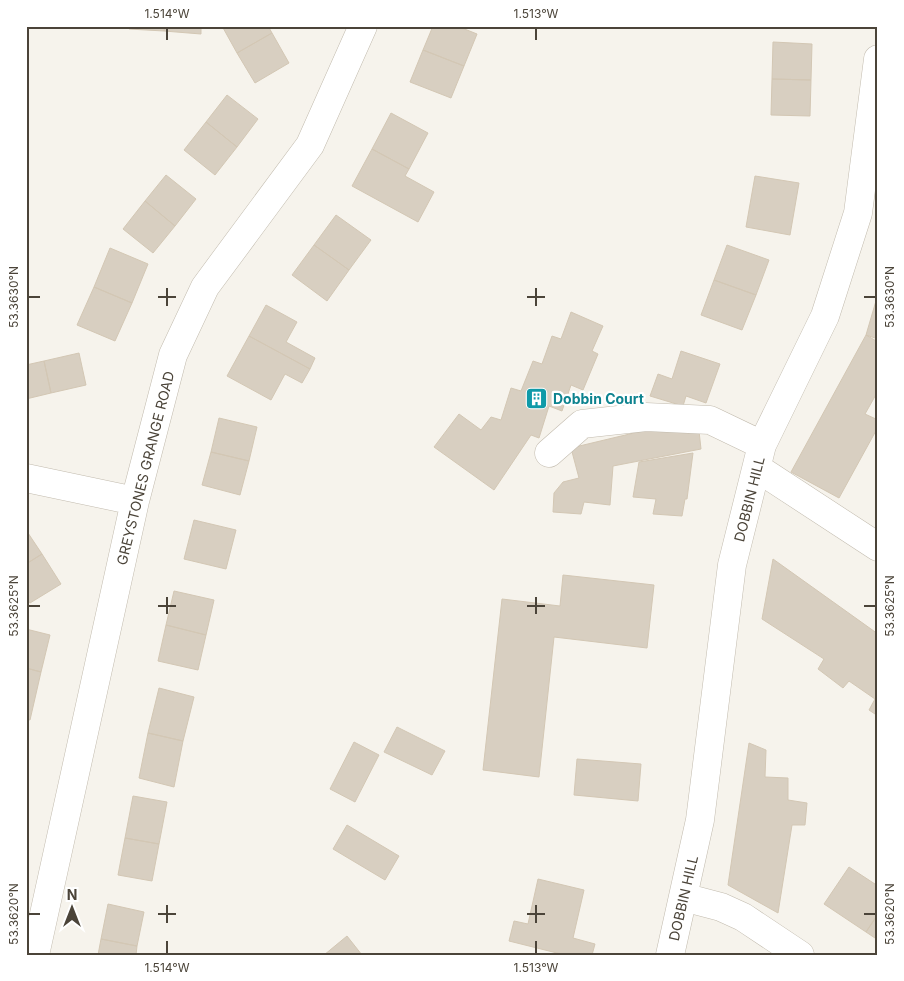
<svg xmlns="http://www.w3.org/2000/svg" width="904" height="981" viewBox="0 0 904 981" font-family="Inter,sans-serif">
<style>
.building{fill:#d8cfc1;stroke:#d3c7b4}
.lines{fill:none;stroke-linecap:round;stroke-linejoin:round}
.street-casing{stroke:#c2bbae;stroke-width:29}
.street{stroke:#fff;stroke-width:28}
.ticks{fill:none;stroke:#4b4439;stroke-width:2}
.labels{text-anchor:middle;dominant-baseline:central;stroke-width:4.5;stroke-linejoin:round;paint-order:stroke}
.culture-label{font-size:14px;font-weight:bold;fill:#0d838f;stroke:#fff;text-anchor:start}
.street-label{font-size:14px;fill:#4b4439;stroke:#fff}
.neatline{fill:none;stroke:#4b4439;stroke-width:2}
.ticks-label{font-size:12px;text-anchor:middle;fill:#4b4439}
</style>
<rect width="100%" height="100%" fill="#f6f3ec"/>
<path class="building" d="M129 26H165L164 31 129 29Z
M165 26H201V34L164 31Z
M222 26H268L272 33 237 53Z
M433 26H457L477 34 464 66 423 50Z
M272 33 289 63 255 83 237 53Z
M773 42 812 44 811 80 772 79Z
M423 50 464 66 451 98 410 82Z
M772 79 811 80 810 116 771 115Z
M227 95 258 119 237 147 206 122Z
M391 113 428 133 409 169 372 149Z
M206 122 237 147 215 175 184 150Z
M372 149 409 169 405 176 434 192 418 222 352 186Z
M166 175 196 199 175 226 145 201Z
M755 176 799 183 790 235 746 227Z
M145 201 175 226 153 253 123 229Z
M336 215 371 240 349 270 314 245Z
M314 245 349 270 327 301 292 275Z
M727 245 769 260 756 295 714 280Z
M110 248 148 264 132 303 94 287Z
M714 280 756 295 742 330 701 315Z
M94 287 132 303 115 341 77 325Z
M878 294V339L866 335Z
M266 305 297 322 286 342 315 358 310 369 249 336Z
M571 312 603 326 592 351 598 354 583 390 571 385 562 411 549 406 539 438 531 435 494 490 434 447 459 414 481 430 491 417 501 420 511 388 521 391 533 361 542 364 552 336 561 339Z
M866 335 878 342V391L865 414 878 420V427L839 498 791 472Z
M249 336 310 369 302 383 285 374 271 400 227 376Z
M681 351 720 364 706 403 686 396 683 406 650 396 658 374 672 379Z
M79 353 86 385 51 393 44 361Z
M44 361 51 393 26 399V365Z
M219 418 257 427 249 461 211 452Z
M698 422 701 449 613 466 610 505 584 502 581 514 553 512 554 493 563 482 579 478 571 448 663 426Z
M211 452 249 461 240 495 202 485Z
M693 453 687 499H685L682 516 653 514 656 499 633 497 639 462Z
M194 520 236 530 226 569 184 559Z
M26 530 42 554 26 564Z
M42 554 61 584 30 603 26 597V564Z
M773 559 878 634V716L869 710 875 699 849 681 843 688 818 669 824 659 762 619Z
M563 575 654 585 647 648 554 637 539 777 483 770 502 599 560 606Z
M174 591 214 600 206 635 166 625Z
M166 625 206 635 198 670 158 661Z
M26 629 50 635 41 672 26 668Z
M26 668 41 672 30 720 26 719Z
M159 688 194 697 183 741 148 733Z
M397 727 445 751 432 775 384 752Z
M148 733 183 741 174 787 139 778Z
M354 742 379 755 355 802 330 789Z
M749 743 766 750 765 777 788 778V800L807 803 805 825H792L778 913 728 885Z
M577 759 641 764 638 801 574 795Z
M133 796 167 802 159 844 125 838Z
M347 825 399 856 385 880 333 849Z
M125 838 159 844 152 881 118 875Z
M849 867 878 886V914L866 932 824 904Z
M538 879 584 890 573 938 595 944 592 955H565L509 941 514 921 528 924Z
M108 904 144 912 137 946 101 939Z
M878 914V940L866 932Z
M347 936 362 955H324Z
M101 939 137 946 136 955H98Z"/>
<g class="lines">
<defs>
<path id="street" d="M549 453 582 424 646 417 710 420 762 445
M757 468 878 547
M26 478 135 501
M683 897 721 907 743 917 800 955
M35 955 135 501 173 355 205 287 310 145 363 26
M670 955 700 820 732 565 762 445 825 316 858 213 878 59"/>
</defs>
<use href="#street" class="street-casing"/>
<use href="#street" class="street"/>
</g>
<path class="ticks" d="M167 28V40M536 28V40M167 288V306M536 288V306M28 297H40M158 297H176M527 297H545M864 297H876M167 597V614M536 597V614M28 606H40M158 606H176M527 606H545M864 606H876M167 905V923M536 905V923M28 914H40M158 914H176M527 914H545M864 914H876M167 941V954M536 941V954"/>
<defs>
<symbol id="building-square" viewBox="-11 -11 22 22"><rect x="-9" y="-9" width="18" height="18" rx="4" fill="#0f9aa8" stroke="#fff"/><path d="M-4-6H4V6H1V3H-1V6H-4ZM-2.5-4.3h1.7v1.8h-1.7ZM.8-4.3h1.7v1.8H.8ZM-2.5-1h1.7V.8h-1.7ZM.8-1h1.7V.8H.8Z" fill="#fff"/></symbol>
</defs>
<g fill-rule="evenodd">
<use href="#building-square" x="524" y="386" width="25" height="25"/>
</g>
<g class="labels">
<g class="culture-label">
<text x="553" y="398">Dobbin Court</text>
</g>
<g class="street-label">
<text transform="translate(145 468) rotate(-76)">GREYSTONES GRANGE ROAD</text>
<text transform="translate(749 499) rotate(-76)">DOBBIN HILL</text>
<text transform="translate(683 898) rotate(-77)">DOBBIN HILL</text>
</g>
</g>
<rect width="904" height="981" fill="none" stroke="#ffffff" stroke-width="55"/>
<g transform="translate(72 908)" stroke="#ffffff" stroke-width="4" paint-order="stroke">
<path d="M0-4L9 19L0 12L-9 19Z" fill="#4b4439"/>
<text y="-8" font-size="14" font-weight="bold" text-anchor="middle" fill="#4b4439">N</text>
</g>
<rect x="28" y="28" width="848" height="926" class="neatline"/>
<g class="ticks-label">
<text x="167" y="18">1.514°W</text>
<text x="536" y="18">1.513°W</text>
<text transform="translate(14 297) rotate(-90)" y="4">53.3630°N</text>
<text transform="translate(890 297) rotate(-90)" y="4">53.3630°N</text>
<text transform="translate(14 606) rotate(-90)" y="4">53.3625°N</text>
<text transform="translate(890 606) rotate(-90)" y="4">53.3625°N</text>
<text transform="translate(14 914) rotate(-90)" y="4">53.3620°N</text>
<text transform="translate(890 914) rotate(-90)" y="4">53.3620°N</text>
<text x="167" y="972">1.514°W</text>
<text x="536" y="972">1.513°W</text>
</g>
</svg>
